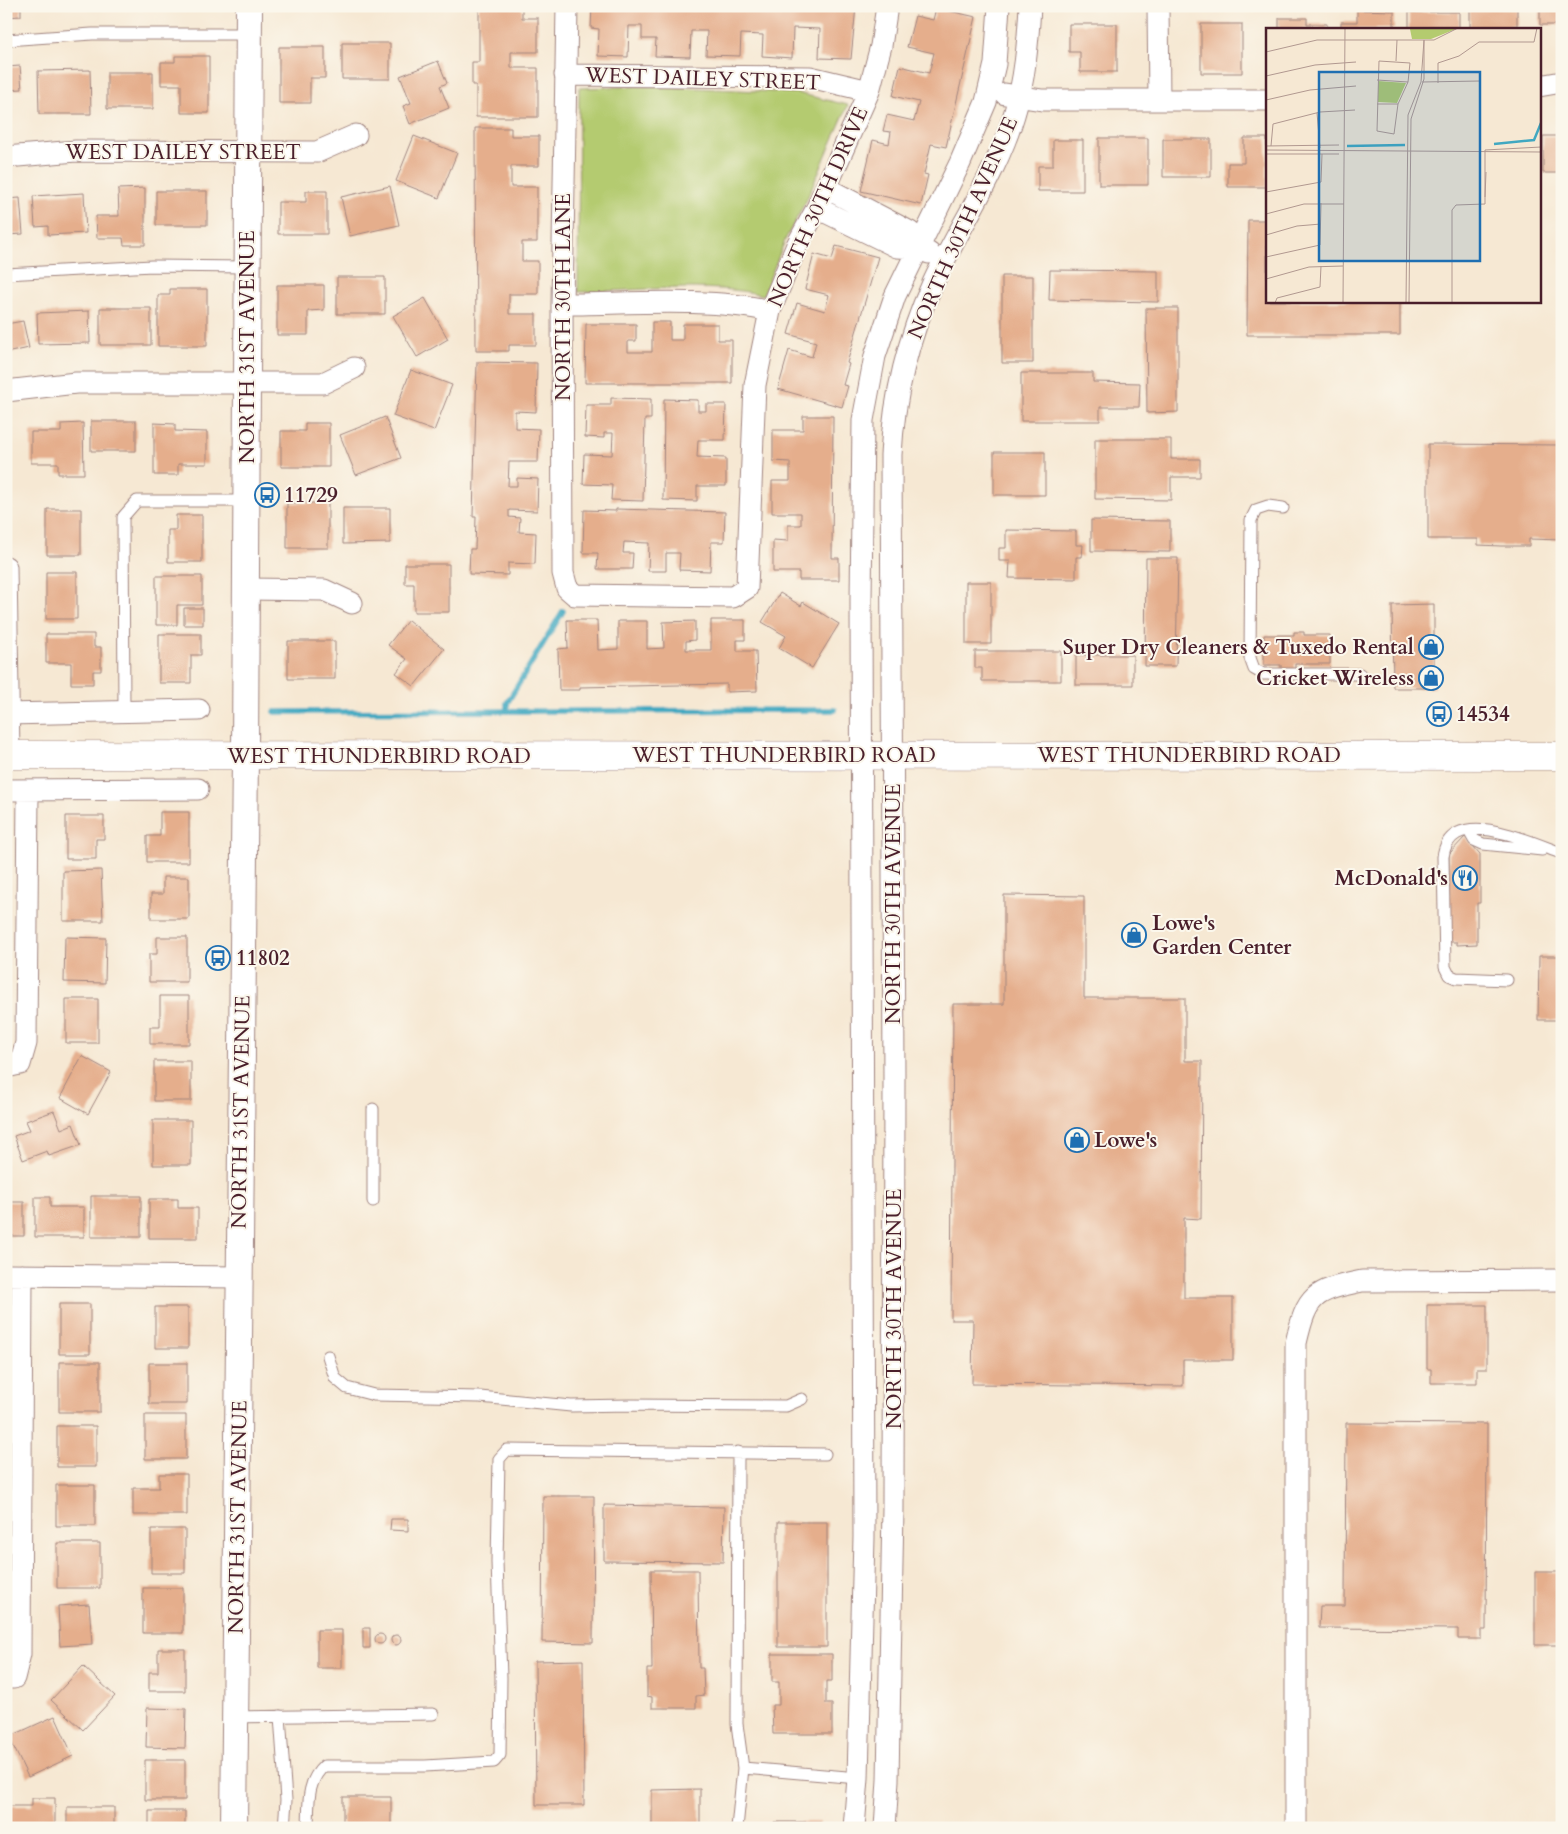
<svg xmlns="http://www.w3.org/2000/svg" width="1568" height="1834" viewBox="0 0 1568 1834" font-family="Cardo,serif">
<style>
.park{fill:#b4cb6f;stroke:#7f754d}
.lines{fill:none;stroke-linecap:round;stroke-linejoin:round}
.stream{stroke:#41a8c1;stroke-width:5.5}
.building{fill:#e5ae8c}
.service-casing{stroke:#a0847f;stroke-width:13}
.minor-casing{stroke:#a0847f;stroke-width:23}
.tertiary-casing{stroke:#a0847f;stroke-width:28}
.secondary-casing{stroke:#a0847f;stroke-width:29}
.service{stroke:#fff;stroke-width:11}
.minor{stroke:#fff;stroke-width:21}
.tertiary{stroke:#fff;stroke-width:26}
.secondary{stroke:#fff;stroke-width:28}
.labels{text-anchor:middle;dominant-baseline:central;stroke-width:4;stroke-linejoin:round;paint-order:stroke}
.street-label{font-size:21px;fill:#4a1f2b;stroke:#fbf7ec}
.poi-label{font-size:21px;font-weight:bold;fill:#4a1f2b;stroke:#fbf7ec;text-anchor:start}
.inset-river{fill:none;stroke:#41a8c1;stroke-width:2.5}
.inset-road{fill:none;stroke:#b19890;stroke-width:1}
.view{fill:#1f6fb2;fill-opacity:0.15;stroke:#1f6fb2;stroke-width:2.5}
.inset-edge{fill:none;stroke:#4a1f2b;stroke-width:2.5}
</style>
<rect width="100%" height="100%" fill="#fbf7ec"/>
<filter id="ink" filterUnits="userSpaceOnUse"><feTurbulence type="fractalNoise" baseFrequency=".02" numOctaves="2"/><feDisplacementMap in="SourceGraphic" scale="10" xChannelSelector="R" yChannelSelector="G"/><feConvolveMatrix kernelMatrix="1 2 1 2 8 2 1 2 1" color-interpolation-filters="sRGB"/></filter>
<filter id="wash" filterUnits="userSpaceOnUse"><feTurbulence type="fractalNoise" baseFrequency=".0096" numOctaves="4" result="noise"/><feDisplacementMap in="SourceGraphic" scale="20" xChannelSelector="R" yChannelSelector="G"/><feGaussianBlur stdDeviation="1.12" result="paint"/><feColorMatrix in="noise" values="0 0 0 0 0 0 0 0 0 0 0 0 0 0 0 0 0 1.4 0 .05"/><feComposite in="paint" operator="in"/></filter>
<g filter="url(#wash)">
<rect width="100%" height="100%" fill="#f6e8d3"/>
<path class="park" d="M654 86 797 93 848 105 806 201 786 238 763 295C709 282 634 291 578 292L579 88Z"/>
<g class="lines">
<path class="stream" d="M507 711V703L563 611
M275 712 835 710"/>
</g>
<g id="blocks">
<path class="building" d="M6 6H21V16L6 17Z
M97 6H146V9H97Z
M479 6H522V18H538V52H511V68H538V117H476V85H472V62H479Z
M592 6H856L851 59 819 58 820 29 793 28 792 58 762 56 763 35 741 34 740 56 706 55 707 31H691L690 57 655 56 656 39H642V26H629L628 57 598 56 599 29 591 28Z
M1470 6H1517V26L1470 29Z
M1540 6H1562V25H1540Z
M936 8 976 17 946 147 931 144 924 174 928 175 921 205 861 191 873 140 889 144 891 132 883 131 887 115 914 121 919 102 893 96 900 66 929 73 934 53 907 47 915 16 933 20Z
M1357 10 1394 11V29H1341V22H1357Z
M1409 12H1459V29H1409Z
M1279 18H1307V24H1327V29H1279Z
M1069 24H1117V72H1080V52H1069Z
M1201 24H1242V73H1201Z
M342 43H390V79H342Z
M279 47H325V78H310V103H279Z
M175 56H209V113H181V85H161V62H175Z
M438 61 447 83 440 86 449 108 410 124 403 106 411 103 400 76Z
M20 66 22 89 6 90V67Z
M90 70 91 114H39L38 71Z
M107 72H153V109H107Z
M475 128H511V136H539V166H511V187H537V242H522V261H538V294H509V314H536V345H509V351H476Z
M414 136 457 153 439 198 396 181Z
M1543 136H1562V173H1543Z
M1099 138H1148V185H1099Z
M1244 138H1267V187H1228V163H1244Z
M1163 139H1211V177H1163Z
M1053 140H1083V191H1038V166H1053Z
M390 186 399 225 350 236 341 197Z
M145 188V245H124L123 238H97L96 216H119L118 189Z
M156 191H207V225H156Z
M306 191H327V234H278V202H306Z
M84 193 86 233 48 235V226L35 227 33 196Z
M20 198 23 234 6 235V199Z
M1248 220H1267V301H1400V335H1247Z
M836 246 878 257 847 363 849 364 843 385 848 386 842 407 778 389 789 350 812 357 816 342 788 334 797 303 825 311 829 295 805 289 814 254 832 259Z
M1050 270 1158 271V302L1049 300Z
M1002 276H1033V363H1002Z
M337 277H385V314H337Z
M277 285H324V310L308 311V335H277Z
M170 289H207V346H158V295H170Z
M425 298 448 339 417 357 393 316Z
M100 308H151V345H100Z
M1146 308H1178V412L1147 413Z
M89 311 90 343 38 344 37 313Z
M23 321 29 348 6 353V324Z
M652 322H670V340H683V324H718V340H732V383H585L586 324H636V341H628V352H652Z
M477 362 537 363 536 412 515 411V428L539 429 538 462H509L508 486H517V478L538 479 537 511 509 510V517L520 518 519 532 536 533 535 564 508 563V575L469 574 470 549H475L476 517H473Z
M411 370 452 385 434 431 393 416Z
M1021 373H1093V382L1140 383 1139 407H1100V421H1021Z
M611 398 651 399V419H645L643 501 611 500 612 485 583 484 584 454 612 455 613 433H604V438L585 437 586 405H611Z
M664 399 698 400V411H706V404H726L725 440H698L697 457 726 458V486H697V501L663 500Z
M803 416H833L832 558H839V580H799V572H773V540L788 541V525H801V513H772V481H790V462L773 461V430H803Z
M385 417 401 458 356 475 340 435Z
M91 421H136V451H91Z
M83 423 84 474H58V463H31V432H61V424Z
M154 423 175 424V431L207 432V464H178V475H154Z
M305 423H329V467H281V431H305Z
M1095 439H1171V459H1200V477H1171V500L1095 499Z
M1428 444 1562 445V540L1529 539V546H1501L1478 545V539H1428Z
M994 452H1045V495H994Z
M287 503H328V548H287Z
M343 508H390V543L343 544Z
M47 509H81V555H47Z
M616 509 725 512 724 542H711L710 571 679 570 680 553H666V571H648L649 543 624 542 623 553H633L632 569H597L598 553H583L584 510 616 511Z
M176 515H202V562H168V530H176Z
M1091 520 1170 521V552L1091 551Z
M1006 530 1076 531V545H1083L1082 557H1076V579L1009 578 1010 561H999V548H1006Z
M1146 558H1178L1176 666H1145Z
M405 564H449V612H414V584H405Z
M46 572H77V619H46Z
M156 576H202V605H177V625H156Z
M966 582H991V644H966Z
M780 593 801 606 803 602 839 624 812 668 779 648 786 636 762 622Z
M1434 604V688H1393L1392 605Z
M184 608H203V625H184Z
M408 620 444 649 414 686 396 673 407 659 388 645Z
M567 620H597L598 650 618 649V621H647V649L664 648 663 622 695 621V640L686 641V650H711V620H745V640H737V651H756L757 691 727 692V684L580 687V690H559L558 649 568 648Z
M1294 632H1304V635H1330V664H1295V674L1281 669V665H1264V635H1294Z
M46 634H94V647H101V671H93V684H71V663H46Z
M159 634H201V655H191V683H159Z
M288 641H335V679H288Z
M975 651H1061V681H982V668H975Z
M1076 655H1133V685H1076Z
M160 812H189V862H147V836H160Z
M66 816H104V839H96V859H66Z
M1465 837 1480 854V903H1477V944L1457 945V942H1449V854Z
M101 870 103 921H63V871Z
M163 877H189V919H151V894H163Z
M1004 895 1084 896V998H1185V1061H1202L1201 1219 1184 1218V1298H1233V1360H1183V1386L972 1384 973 1320H951L953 1004H1004Z
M65 937 106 938 105 983 64 982Z
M157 937H187V982H149V954H157Z
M1539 956H1562V1020H1538Z
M160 996H189V1044H150V1027H160Z
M66 999H98V1043H66Z
M82 1056 111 1072 88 1114 60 1098Z
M154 1061H191V1101H154Z
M54 1111 61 1129 73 1124 81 1145 49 1156 47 1151 23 1160 14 1136 30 1130 26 1121Z
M153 1120H191V1165H153Z
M91 1196H141V1237H91Z
M35 1197H50V1207H84V1237H35Z
M149 1199H178V1208H198V1238H149Z
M6 1202H24V1236H6Z
M59 1304H90V1354H59Z
M1427 1305H1487V1369H1477V1383H1431V1369H1427Z
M155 1307H188V1348H155Z
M59 1362H100V1412H59Z
M149 1363H187V1404H149Z
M145 1415H186V1459H145Z
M1346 1423 1487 1424 1486 1630H1481V1639H1458V1629L1319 1628 1320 1606H1345Z
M57 1426H96V1467H57Z
M159 1474H187V1515H133V1488H159Z
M56 1485H95V1526H56Z
M543 1496H594L593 1643 542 1642Z
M604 1505 724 1507 723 1562 604 1561Z
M391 1519H408V1531L390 1530Z
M778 1522H827V1647H778Z
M151 1529H185V1573H151Z
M57 1543H100V1588H57Z
M651 1570H698L699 1668H703L704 1695 696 1696V1708H652V1697L647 1696V1669H652Z
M1535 1572H1562V1645H1535Z
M143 1588H183V1633H143Z
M89 1604 92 1644 60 1646 58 1606Z
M363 1628H370V1648H363Z
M317 1630H342V1668H317Z
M375 1639a5 5 0 1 1 10 0a5 5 0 1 1-10 0Z
M391 1640a5 5 0 1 1 10 0a5 5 0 1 1-10 0Z
M158 1649H185V1691H149V1672H158Z
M772 1654H832V1681H826V1704H832V1734H773L772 1705H779V1682H772Z
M583 1660 584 1805H536L535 1661Z
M83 1666 115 1696 83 1730 51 1700Z
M147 1708 186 1709 185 1748 146 1747Z
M55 1716 73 1756 28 1777 9 1737Z
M145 1760H185V1800H145Z
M700 1789V1828H652V1790Z
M343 1797H391V1828H343Z
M32 1798H55V1828H8V1806H32Z
M67 1807H114V1828H67Z
M149 1811H185V1828H149Z
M774 1822H820V1828H774Z"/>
</g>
</g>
<g filter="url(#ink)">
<use href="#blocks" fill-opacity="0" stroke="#a0847f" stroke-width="1"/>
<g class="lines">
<defs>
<path id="service" d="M6 40 92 34H249
M6 274 152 266 247 267
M1283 508 1268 506 1256 510 1251 520 1250 658 1254 669 1263 674H1360
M124 713 123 517 137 501H246
M1469 831 1474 840 1483 844 1542 850
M1507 980 1456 978 1449 975 1445 967 1443 857C1449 804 1529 841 1558 852
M373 1109V1201
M328 1356 335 1378 347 1388 374 1395 480 1397 571 1406 629 1405 786 1406 802 1399
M280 1716 286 1800 284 1828
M235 1717 433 1714
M743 1768 858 1778
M308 1828C309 1805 306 1782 324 1766H425L494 1762 500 1755 501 1678 497 1562 499 1459 507 1450 825 1454
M737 1828 743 1768 737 1724 738 1452"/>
<path id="minor" d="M567 6 562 304 563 573 567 588 575 595 733 597 747 588 755 385 770 311 797 245 817 208 869 91 881 46 887 6
M1158 6 1159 100
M565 75 810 77 869 91
M1539 86 1562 82
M1005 94 1042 100H1267
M6 157 76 151 317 152 356 135
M826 188 910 232 918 248
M817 208 897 247 918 248 929 253
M562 304C627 304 708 297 770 311
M6 391 76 383H323L354 368
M6 567 9 755
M245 589 324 590 352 603
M6 714 199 710
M6 790 198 789
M6 1067 20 1064 26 1043 28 790
M6 1275 240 1277
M6 1678H14L20 1654 22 1275
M854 1828 858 1778 864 1537 861 601 863 420 875 356 895 296 960 163 986 102 995 64 999 6
M885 1828 888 1780 893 1508 894 1079 891 455C894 395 908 338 933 283 959 227 996 175 1014 115 1025 80 1028 42 1030 6
M1296 1828V1343C1307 1295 1313 1291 1362 1281L1562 1280"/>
<path id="tertiary" d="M234 1828 245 756 249 6"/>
<path id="secondary" d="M6 755 1562 756"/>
</defs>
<use href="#service" class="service-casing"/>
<use href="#minor" class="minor-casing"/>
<use href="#tertiary" class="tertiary-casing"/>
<use href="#secondary" class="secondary-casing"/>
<use href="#service" class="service"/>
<use href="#minor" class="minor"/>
<use href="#tertiary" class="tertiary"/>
<use href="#secondary" class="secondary"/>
</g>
</g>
<defs>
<symbol id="bus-ring" viewBox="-11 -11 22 22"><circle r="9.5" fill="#fbf7ec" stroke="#1f6fb2" stroke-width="1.5"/><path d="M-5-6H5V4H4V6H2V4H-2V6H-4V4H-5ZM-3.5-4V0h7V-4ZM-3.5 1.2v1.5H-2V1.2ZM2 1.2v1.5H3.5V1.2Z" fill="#1f6fb2"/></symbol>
<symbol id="shop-ring" viewBox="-11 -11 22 22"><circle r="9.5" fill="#fbf7ec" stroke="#1f6fb2" stroke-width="1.5"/><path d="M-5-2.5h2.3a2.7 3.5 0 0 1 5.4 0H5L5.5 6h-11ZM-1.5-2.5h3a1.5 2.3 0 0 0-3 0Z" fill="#1f6fb2"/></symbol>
<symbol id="restaurant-ring" viewBox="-11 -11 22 22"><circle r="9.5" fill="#fbf7ec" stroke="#1f6fb2" stroke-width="1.5"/><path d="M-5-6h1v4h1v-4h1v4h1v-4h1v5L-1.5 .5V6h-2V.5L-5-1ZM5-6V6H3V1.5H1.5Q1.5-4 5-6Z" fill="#1f6fb2"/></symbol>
</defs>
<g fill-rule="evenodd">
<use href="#bus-ring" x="253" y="481" width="28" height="28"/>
<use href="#shop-ring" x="1417" y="633" width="28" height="28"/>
<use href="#shop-ring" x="1417" y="664" width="28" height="28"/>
<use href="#bus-ring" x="1425" y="700" width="28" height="28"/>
<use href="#restaurant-ring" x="1451" y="864" width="28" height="28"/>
<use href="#shop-ring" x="1120" y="921" width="28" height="28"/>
<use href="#bus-ring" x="204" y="944" width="28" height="28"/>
<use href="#shop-ring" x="1063" y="1126" width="28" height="28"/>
</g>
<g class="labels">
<g class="street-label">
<text transform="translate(703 79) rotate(2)">WEST DAILEY STREET</text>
<text x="183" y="152">WEST DAILEY STREET</text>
<text transform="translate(818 207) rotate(-66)">NORTH 30TH DRIVE</text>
<text transform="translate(963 228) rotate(-66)">NORTH 30TH AVENUE</text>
<text transform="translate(563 297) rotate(-90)">NORTH 30TH LANE</text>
<text transform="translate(247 347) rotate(-90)">NORTH 31ST AVENUE</text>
<text x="784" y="755">WEST THUNDERBIRD ROAD</text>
<text x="1189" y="755">WEST THUNDERBIRD ROAD</text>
<text x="379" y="756">WEST THUNDERBIRD ROAD</text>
<text transform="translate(893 904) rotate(-90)">NORTH 30TH AVENUE</text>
<text transform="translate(241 1112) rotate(-89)">NORTH 31ST AVENUE</text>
<text transform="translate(894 1309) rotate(-90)">NORTH 30TH AVENUE</text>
<text transform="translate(238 1517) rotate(-89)">NORTH 31ST AVENUE</text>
</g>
<g class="poi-label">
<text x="284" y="495">11729</text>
<text x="1414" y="647" text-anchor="end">Super Dry Cleaners &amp; Tuxedo Rental</text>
<text x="1414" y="678" text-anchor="end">Cricket Wireless</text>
<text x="1456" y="714">14534</text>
<text x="1448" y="878" text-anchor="end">McDonald's</text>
<text x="1152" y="923">Lowe's<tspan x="1152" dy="24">Garden Center</tspan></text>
<text x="236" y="958">11802</text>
<text x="1094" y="1140">Lowe's</text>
</g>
</g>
<g transform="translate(1266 28)">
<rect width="275" height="275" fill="#f6e8d3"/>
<path d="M144 1H190L165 11H146ZM112 53 140 55 131 75 112 74Z" fill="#b4cb6f"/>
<path class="inset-river" d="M228 116 268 112 275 95M81 118 139 117"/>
<path class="inset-road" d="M0 24 51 12H168L192 0M113 33 144 35 142 54 132 76 128 106 111 103ZM130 33 131 12M0 48 49 37 90 34M111 52 142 54M156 54 214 53M172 55V35L193 28 213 14H268L271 0M0 72 44 62 90 58M111 76H132M51 85 54 120M0 118 73 117M5 118 7 96 54 84 89 82M0 122 275 124M219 122 275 119M0 126H73M0 164 55 154 56 126M219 169 220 144M0 186 38 176H78M0 207 31 198 55 196M0 229 54 217 55 175M0 251 43 239 77 238M9 275 11 270 54 259 55 238M77 275 79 0M140 275 142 87 155 54 158 12M143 275 145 91 158 51V12M186 275V182L190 177 219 176V122"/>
<path class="view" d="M53 44H214V233H53Z"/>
<rect width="275" height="275" class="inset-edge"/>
</g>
<rect width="1568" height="1834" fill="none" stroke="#fbf7ec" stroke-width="25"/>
</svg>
